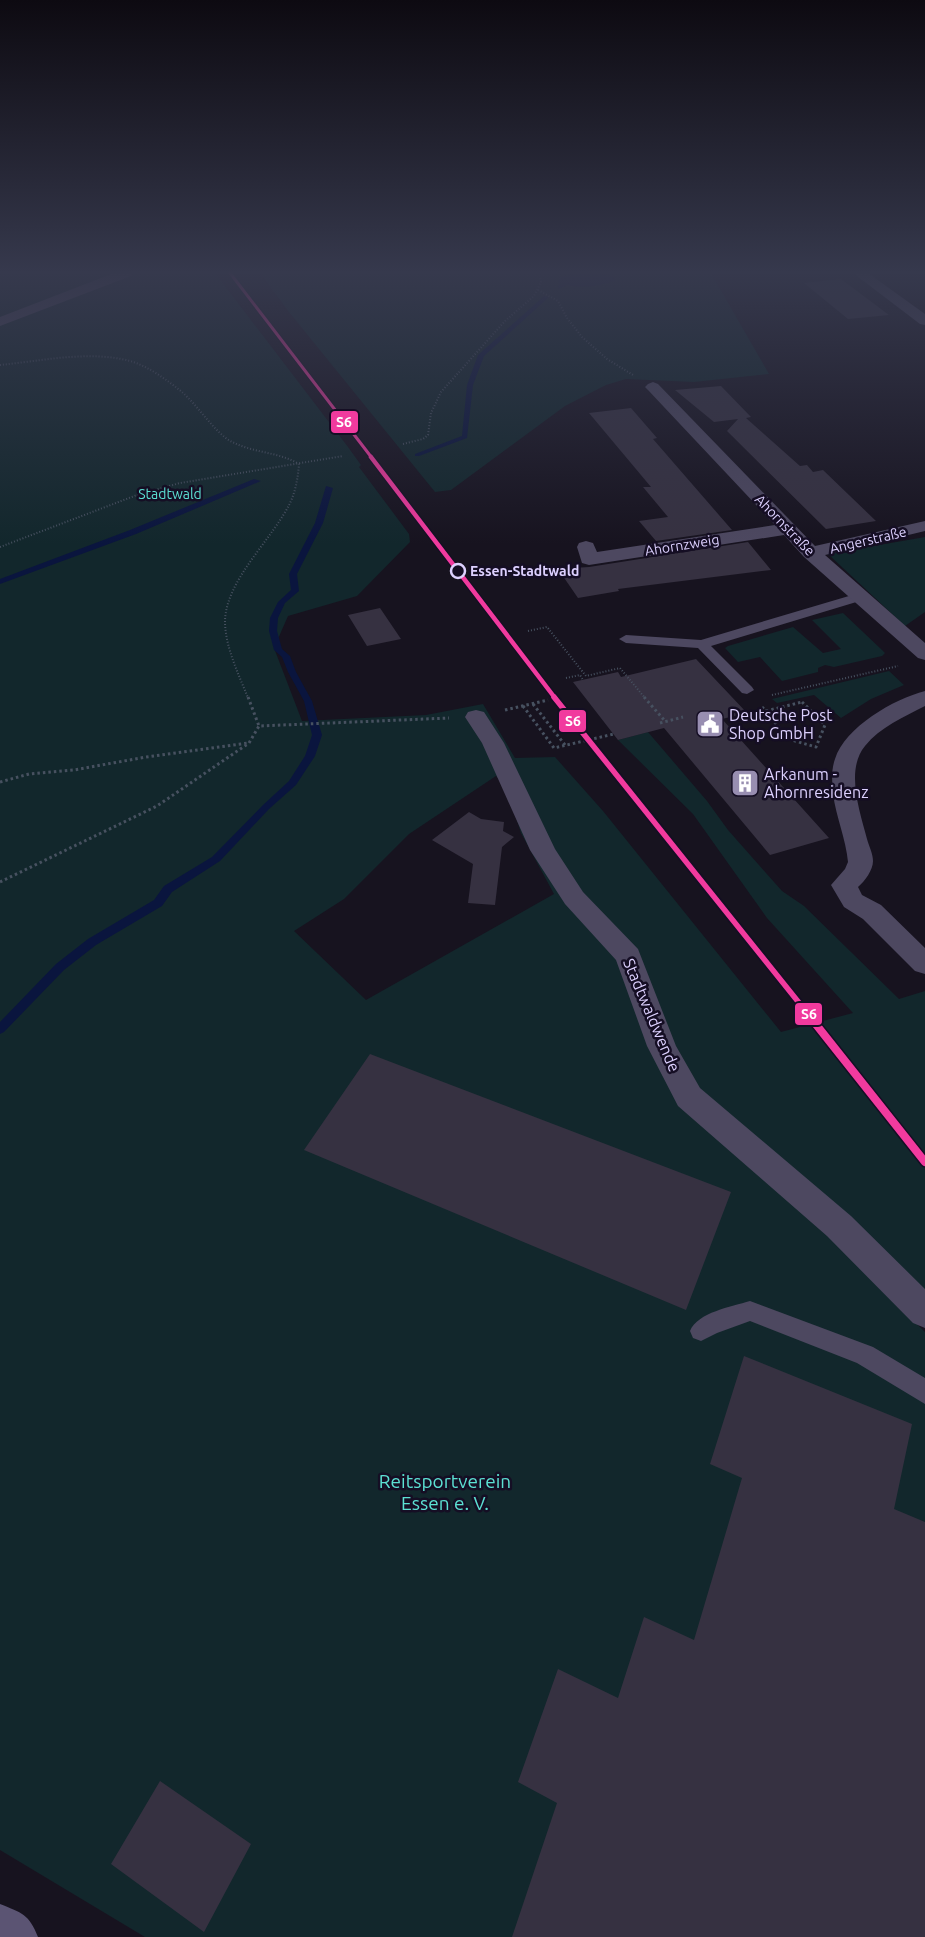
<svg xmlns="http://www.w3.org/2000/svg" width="925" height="1937" viewBox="0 0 925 1937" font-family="Ubuntu,sans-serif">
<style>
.green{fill:#12272c;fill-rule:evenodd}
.water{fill:#0a153e}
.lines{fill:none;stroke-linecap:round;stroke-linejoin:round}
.stream{fill:#0a153e;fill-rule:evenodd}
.building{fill:#363141}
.path-far1{stroke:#475160;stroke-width:2;stroke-dasharray:1 2;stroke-linecap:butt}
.path{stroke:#475160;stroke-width:3;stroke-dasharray:2.5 3;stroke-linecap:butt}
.service{fill:#4d4860;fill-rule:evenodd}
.minor{fill:#4d4860;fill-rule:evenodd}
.secondary{fill:#5b5473;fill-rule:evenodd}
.rail-1-far3-casing{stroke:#150e24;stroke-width:5}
.rail-1-far2-casing{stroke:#150e24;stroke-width:7}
.rail-1-far1-casing{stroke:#150e24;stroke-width:9}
.rail-1-casing{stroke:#150e24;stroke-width:11}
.rail-1-far3{stroke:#f13a9e;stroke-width:3}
.rail-1-far2{stroke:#f13a9e;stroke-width:4.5}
.rail-1-far1{stroke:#f13a9e;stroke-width:5.5}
.rail-1{stroke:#f13a9e;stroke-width:8}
.stop-dot{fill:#150e24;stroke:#ddd1ff;stroke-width:2.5}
.labels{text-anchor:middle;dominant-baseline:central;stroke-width:5;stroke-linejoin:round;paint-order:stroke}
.far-park-label{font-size:14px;fill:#5ce0d3;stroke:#150e24}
.far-street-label{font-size:14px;fill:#ddd1ff;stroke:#150e24}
.far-stop-label{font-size:14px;font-weight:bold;fill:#ddd1ff;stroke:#150e24;text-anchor:start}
.poi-label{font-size:16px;fill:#ddd1ff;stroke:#150e24;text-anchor:start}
.street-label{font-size:16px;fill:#ddd1ff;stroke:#150e24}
.near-park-label{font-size:19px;fill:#5ce0d3;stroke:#150e24}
.line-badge{stroke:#150e24;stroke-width:2}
.badge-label{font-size:14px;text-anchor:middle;font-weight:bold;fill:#fff}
</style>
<rect width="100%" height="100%" fill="#17131f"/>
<path class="green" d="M0 273H215L348 447 361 465 359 467 409 534 410 542 357 596 288 616 274 648 302 721 426 715 483 704 515 758 555 757 603 811 781 1032 853 1013 767 918 693 814 618 740 648 732 707 801 728 830 782 891 804 906 899 999 925 991V1296L833 1241 925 1332V1937H145L0 1850ZM496 776 507 789 521 833 554 894 366 1000 294 931 344 899 409 834Z
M260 273H584L562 276 610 275 596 273H708L712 275 769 374 694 382 626 379 606 385 565 406 451 490 435 492 289 312Z
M925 537V612L905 626 828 554Z
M843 613 882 650 885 653 882 656 834 667 825 665 818 668V672L782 681 760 657 738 662 725 648 728 646 793 627 823 653 841 649 812 620Z
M889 671 904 685 871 699 841 718 814 695 777 703 772 699Z"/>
<path class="water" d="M584 273 610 275 616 280C596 287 578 290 558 282L562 276Z"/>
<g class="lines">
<path class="stream" d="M571 273H577C573 281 567 288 558 288V286L569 279Z
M544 296 549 297 484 356 473 385 467 438 419 456H415V454L462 436 467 385 478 355Z
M254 479 261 481 136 534 0 584V579L130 530Z
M326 486 333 488 323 523 297 574 299 591 285 603 278 618 277 631 282 649 290 656 296 672 312 701 322 735 315 756 296 785 269 809 220 861 172 892 162 906 96 945 64 970 4 1032 0 1034V1022L56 964 88 939 154 900 164 886 212 857 263 805 289 781 305 756 312 735 304 701 288 672 282 657 274 650 269 631 270 618 278 602 291 590 289 574 315 523Z"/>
</g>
<path class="building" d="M841 279 889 315 848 319 804 283Z
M721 386 751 417 746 418 800 466 807 465 813 472 823 470 876 521 826 529 727 431 738 419 714 422 675 390Z
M631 408 657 438 653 439 732 530 656 541 639 521 668 517 643 487H651L589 413Z
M748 542 771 570 618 589 619 591 578 598 558 569 589 567Z
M380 608 401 639 367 646 348 615Z
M696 659 747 713 722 719 829 838 770 855 664 728 618 740 573 682 618 672 621 677Z
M469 812 481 819 504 822 503 831 514 837 502 847 495 905 468 903 473 864 432 840Z
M370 1054 731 1192 686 1310 304 1150Z
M744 1356 912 1424 894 1509 925 1522V1937H512L557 1803 518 1782 558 1669 618 1698 644 1617 694 1640 742 1478 710 1464Z
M160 1781 251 1844 204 1932 111 1864Z"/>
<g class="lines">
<path class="path-far1" d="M538 290 558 301 567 318 582 337 607 359 633 375
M0 365C41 361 89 350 130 361 148 366 167 380 182 392 198 406 210 426 227 439 249 453 277 451 299 464 298 477 296 489 291 501 274 538 226 579 225 621 225 647 239 675 248 698
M403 444 423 439 428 435 431 413 441 392 505 321 534 296 541 282 539 273
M0 547 137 495 180 483 343 456
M528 631 547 627 586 676 620 668 645 698
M566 678 580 675 583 680
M772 695 898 666"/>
<path class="path" d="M248 697 259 726
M644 697 665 721
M802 702 825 725 816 747 788 739 766 711Z
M533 704 565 745
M523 706 554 748 614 734
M762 707 766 711
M505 710 548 700
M660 723 683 717
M0 782 29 774 74 770 146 757 248 743
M0 882 157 806 249 743 259 726 449 718"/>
<path class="service" d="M859 593 865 597 863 600 711 646 752 687 754 690 747 694 742 693 698 648 626 643 619 639 626 635 701 640Z
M750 1301 873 1347 925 1378V1404L857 1363 750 1321 717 1333 701 1341 693 1338 690 1331C698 1312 731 1307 750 1301Z"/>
<path class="minor" d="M114 273H132L131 276 0 326V317Z
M853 273H868L925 314V325L920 324Z
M653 382 658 384 815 546 925 521V531L825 555 925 643V660L918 658 804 557 784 535 589 565 582 563 577 547 579 543 586 541 593 543 597 552 775 525 648 390 645 387 648 384Z
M925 691V706C904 717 880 727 865 746 845 770 860 812 867 839 869 846 873 854 873 861 873 870 865 881 858 887L862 895 881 905 925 948V974L915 971 863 919 844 907 831 885 845 869 848 862C846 839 836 817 833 794 832 782 831 770 835 759 845 727 894 699 925 691Z
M476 710 484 712 504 743 555 849 583 892 638 949 676 1046 700 1088 851 1216 925 1289V1328L913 1323 827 1236 678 1106 647 1046 616 960 565 904 530 850 482 743 465 717 468 712Z"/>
<path class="secondary" d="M0 1904C22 1913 29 1914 38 1937H0Z"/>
<defs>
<path id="rail-1-far3" d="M230 273 372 458"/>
<path id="rail-1-far2" d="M371 457 555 698"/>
<path id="rail-1-far1" d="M554 697 804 1009"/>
<path id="rail-1" d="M803 1008 925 1162"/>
</defs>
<use href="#rail-1-far3" class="rail-1-far3-casing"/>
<use href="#rail-1-far2" class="rail-1-far2-casing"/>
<use href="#rail-1-far1" class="rail-1-far1-casing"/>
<use href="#rail-1" class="rail-1-casing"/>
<use href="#rail-1-far3" class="rail-1-far3"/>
<use href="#rail-1-far2" class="rail-1-far2"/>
<use href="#rail-1-far1" class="rail-1-far1"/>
<use href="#rail-1" class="rail-1"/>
</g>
<linearGradient id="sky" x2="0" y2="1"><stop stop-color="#0d0a11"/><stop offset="0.5" stop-color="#36394d"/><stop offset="1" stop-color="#36394d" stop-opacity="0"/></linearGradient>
<rect width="925" height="544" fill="url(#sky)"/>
<defs>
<symbol id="civic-square" viewBox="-11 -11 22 22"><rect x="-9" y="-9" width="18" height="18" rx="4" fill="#988eb1" stroke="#150e24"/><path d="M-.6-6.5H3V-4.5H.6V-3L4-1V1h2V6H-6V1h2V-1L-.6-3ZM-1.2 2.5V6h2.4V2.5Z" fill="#fff"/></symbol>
<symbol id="building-square" viewBox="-11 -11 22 22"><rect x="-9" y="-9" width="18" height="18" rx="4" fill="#988eb1" stroke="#150e24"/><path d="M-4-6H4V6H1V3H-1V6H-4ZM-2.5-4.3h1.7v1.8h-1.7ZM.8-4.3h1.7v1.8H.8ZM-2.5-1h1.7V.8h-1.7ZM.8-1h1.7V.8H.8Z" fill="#fff"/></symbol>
</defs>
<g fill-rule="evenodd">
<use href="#civic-square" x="694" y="708" width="32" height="32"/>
<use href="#building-square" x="729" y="767" width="32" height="32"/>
</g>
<circle class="stop-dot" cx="458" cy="571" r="7"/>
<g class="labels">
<g class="far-park-label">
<text x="170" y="494">Stadtwald</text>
</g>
<g class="far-street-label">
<text transform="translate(785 525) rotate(46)">Ahornstraße</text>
<text transform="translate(868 540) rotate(-13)">Angerstraße</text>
<text transform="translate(682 545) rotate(-9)">Ahornzweig</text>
</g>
<g class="far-stop-label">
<text x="470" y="571">Essen-Stadtwald</text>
</g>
<g class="poi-label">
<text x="729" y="715">Deutsche Post<tspan x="729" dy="18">Shop GmbH</tspan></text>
<text x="764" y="774">Arkanum -<tspan x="764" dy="18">Ahornresidenz</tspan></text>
</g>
<g class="street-label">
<text transform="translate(652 1015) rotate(67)">Stadtwaldwende</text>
</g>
<g class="near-park-label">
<text x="445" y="1481">Reitsportverein<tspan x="445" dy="22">Essen e. V.</tspan></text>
</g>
</g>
<g class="line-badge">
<rect x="330" y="410" width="29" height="24" rx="5" fill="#f13a9e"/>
<rect x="558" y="709" width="29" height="24" rx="5" fill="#f13a9e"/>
<rect x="794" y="1002" width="29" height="24" rx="5" fill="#f13a9e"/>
</g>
<g class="badge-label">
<text x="344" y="427">S6</text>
<text x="573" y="726">S6</text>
<text x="809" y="1019">S6</text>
</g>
</svg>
